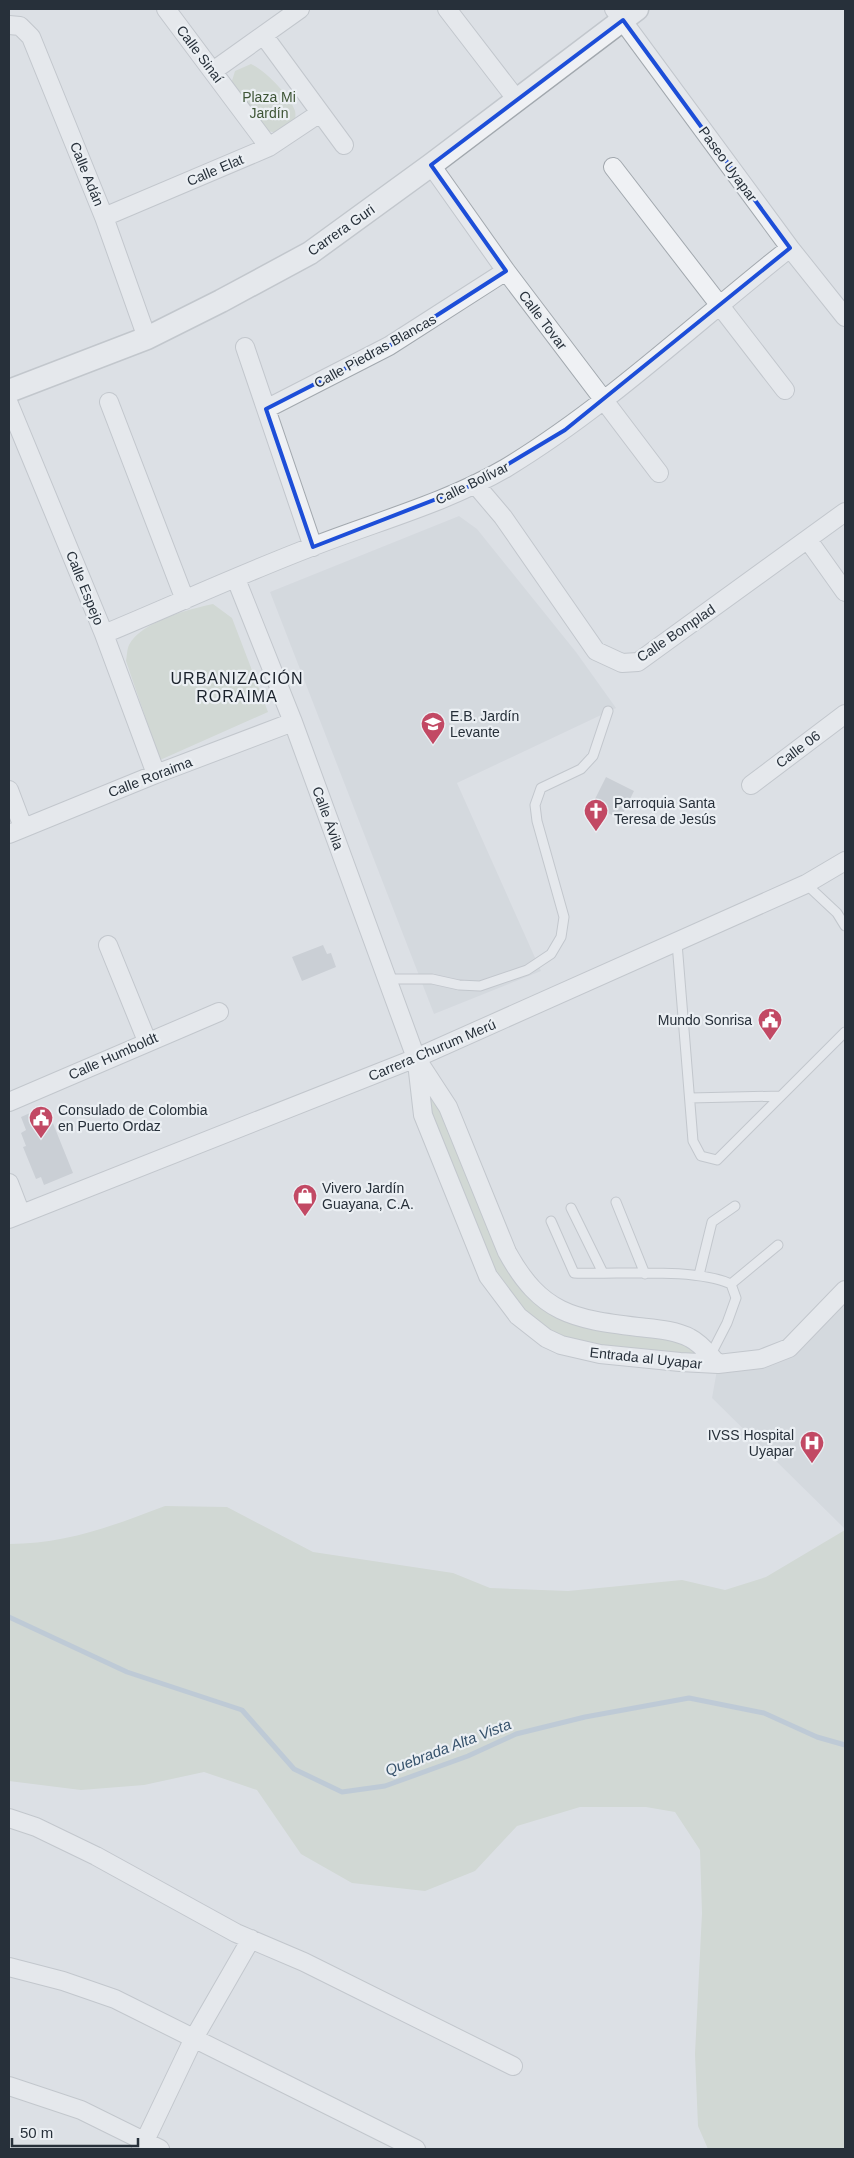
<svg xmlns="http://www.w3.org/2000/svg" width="854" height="2158" viewBox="0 0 854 2158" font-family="Arial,sans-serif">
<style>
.built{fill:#cbd0d6}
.green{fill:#c3cebe}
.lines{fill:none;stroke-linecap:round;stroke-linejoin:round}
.stream{stroke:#9ab0c3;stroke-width:5}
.building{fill:#b4bac1}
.service-casing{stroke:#a2a8ae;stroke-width:11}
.minor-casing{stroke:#a2a8ae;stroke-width:20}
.tertiary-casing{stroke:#a2a8ae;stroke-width:25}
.service{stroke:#eff1f4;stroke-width:9}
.minor{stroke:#eff1f4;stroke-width:18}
.tertiary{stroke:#eff1f4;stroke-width:22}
.marked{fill:none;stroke:#1d4ed8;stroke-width:4;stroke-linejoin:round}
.labels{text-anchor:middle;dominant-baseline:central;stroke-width:4.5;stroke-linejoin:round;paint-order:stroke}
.street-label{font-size:14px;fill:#27303a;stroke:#ebeff3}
.park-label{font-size:14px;fill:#3e5536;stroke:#ebeff3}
.poi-label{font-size:14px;fill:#27303a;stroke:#ebeff3;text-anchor:start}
.water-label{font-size:15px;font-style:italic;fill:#35516b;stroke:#ebeff3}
.quarter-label{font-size:16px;letter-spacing:1px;fill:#1a212b;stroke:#ebeff3}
</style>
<rect width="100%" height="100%" fill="#dce0e5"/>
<path class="built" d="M459 516 477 529 576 652 616 708 457 783 541 971 434 1014 270 592Z
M845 1290V1529L712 1398 718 1364 775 1354Z"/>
<path class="green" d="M251 64C265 70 290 96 295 111 296 114 295 120 295 123L283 134 267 131 231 84 235 71Z
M213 604 232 618 268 712 160 760 126 661C127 656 127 649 129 645 141 622 189 609 213 604Z
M416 1058 507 1252 543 1299 669 1331 718 1364 577 1351 505 1301 423 1115Z
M165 1506 227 1507 313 1552 453 1573 490 1588 568 1591 682 1580 725 1590 766 1577 845 1530V2149H708L698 2126 695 2054 702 1913 700 1850 675 1812 646 1807H580L517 1826 475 1871 425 1891 352 1883 301 1854 257 1790 204 1772 144 1785 81 1790 9 1781V1544C66 1544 112 1526 165 1506Z"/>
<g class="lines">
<path class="stream" d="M9 1617 127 1672 242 1710 294 1769 342 1792 385 1786 468 1756 516 1734 585 1717 689 1698 764 1713 817 1737 845 1745"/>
</g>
<path class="building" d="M606 777 634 791 620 819 592 805Z
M323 945 327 954 331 953 336 967 302 981 292 957Z
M46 1106 73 1173 44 1185 41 1177 36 1179 23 1147 26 1146 21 1133 26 1130 21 1117Z"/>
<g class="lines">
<defs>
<path id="service" d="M806 884 837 913 845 926
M677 943 693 1141 701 1156 717 1160 845 1032
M387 979H432L459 985 480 986 527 970 551 954 561 937 564 917 537 821 535 805 541 788 581 769 593 756 608 711
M690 1098 781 1096
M616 1202 645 1274
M571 1208 603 1273
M551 1221 574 1273C618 1275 693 1267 731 1284L736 1298 727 1323 710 1356
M699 1275 712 1222 735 1206
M731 1284 778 1245"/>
<path id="minor" d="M166 9 269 147
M447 9 517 100
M614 9 790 248 845 317
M9 25 20 26 31 37 104 217 147 338
M264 36 344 145
M213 71 300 9
M431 165 506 271 659 473
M613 167 785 390
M104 217 269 147 320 113
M245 347 313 547
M109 402 185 600
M9 404 104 634 156 774
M266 409 389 346 506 271
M475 484 503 517 596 651 622 663 638 662 845 512
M808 540 845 592
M236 579 293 722 416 1058 448 1107 507 1252C541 1314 573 1319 638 1327 656 1329 675 1330 690 1338 702 1344 709 1355 718 1364
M104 634C174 605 243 573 314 546 378 521 446 503 506 468 607 407 697 321 790 248
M751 785 845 714
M9 790 23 827
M9 834 156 774 293 722
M108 945 147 1041
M417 1063 423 1115 488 1276 518 1316 546 1338 561 1345 600 1354 680 1362 718 1364 761 1359 789 1348 845 1290
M9 1102 219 1012
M9 1183 21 1214
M9 1219 416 1058 806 884 845 861
M9 1818 36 1827 96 1856 236 1933 304 1962 513 2066
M9 1967 63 1981 115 1999 416 2149
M9 2086 81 2110 160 2149
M141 2149 194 2038 251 1939"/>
<path id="tertiary" d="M9 391 147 338 221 301 310 253 431 165 637 9"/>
</defs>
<use href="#service" class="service-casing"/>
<use href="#minor" class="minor-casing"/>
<use href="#tertiary" class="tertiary-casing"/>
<use href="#service" class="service"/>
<use href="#minor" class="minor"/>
<use href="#tertiary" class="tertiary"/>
</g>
<path d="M0 0H854V2158H0ZM623 20 790 248 565 430 475 484 313 547 266 409 389 346 506 271 431 165Z" fill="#dce0e5" fill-opacity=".55" fill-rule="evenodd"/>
<path class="marked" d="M623 20 790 248 565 430 475 484 313 547 266 409 389 346 506 271 431 165Z"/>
<defs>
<symbol id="school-pin" viewBox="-11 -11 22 30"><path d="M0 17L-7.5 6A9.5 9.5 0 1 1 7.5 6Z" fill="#c24964" stroke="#ebeff3"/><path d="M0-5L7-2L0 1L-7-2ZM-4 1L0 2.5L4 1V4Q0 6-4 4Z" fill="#fff"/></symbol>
<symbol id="church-pin" viewBox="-11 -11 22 30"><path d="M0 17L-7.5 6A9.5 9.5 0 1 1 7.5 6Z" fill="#c24964" stroke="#ebeff3"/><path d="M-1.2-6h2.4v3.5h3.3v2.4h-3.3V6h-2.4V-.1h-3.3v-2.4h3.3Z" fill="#fff"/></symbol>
<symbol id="civic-pin" viewBox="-11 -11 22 30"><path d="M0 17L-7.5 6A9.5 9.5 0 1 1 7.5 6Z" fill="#c24964" stroke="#ebeff3"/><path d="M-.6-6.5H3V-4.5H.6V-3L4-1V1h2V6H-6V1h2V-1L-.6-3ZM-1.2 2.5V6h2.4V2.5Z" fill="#fff"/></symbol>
<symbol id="shop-pin" viewBox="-11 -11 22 30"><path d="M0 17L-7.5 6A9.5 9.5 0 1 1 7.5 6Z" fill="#c24964" stroke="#ebeff3"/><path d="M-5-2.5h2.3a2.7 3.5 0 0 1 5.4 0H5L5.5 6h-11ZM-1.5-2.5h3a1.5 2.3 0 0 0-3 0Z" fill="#fff"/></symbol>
<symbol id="hospital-pin" viewBox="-11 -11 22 30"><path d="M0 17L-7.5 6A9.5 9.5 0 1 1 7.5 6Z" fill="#c24964" stroke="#ebeff3"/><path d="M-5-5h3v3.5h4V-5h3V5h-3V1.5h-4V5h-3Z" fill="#fff"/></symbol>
</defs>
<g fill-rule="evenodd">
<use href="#school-pin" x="419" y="710" width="28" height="38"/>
<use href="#church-pin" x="582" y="797" width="28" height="38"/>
<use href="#civic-pin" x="756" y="1006" width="28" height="38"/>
<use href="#civic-pin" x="27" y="1104" width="28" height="38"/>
<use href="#shop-pin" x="291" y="1182" width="28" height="38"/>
<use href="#hospital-pin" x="798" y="1429" width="28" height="38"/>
</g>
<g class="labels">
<g class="street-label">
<text transform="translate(200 54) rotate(53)">Calle Sinaí</text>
<text transform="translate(728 164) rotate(54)">Paseo Uyapar</text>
<text transform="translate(215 170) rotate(-23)">Calle Elat</text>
<text transform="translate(87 174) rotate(68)">Calle Adán</text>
<text transform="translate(341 230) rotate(-35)">Carrera Guri</text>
<text transform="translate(543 320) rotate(53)">Calle Tovar</text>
<text transform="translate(375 351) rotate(-29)">Calle Piedras Blancas</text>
<text transform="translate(472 483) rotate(-26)">Calle Bolívar</text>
<text transform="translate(85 588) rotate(68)">Calle Espejo</text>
<text transform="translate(676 633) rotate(-34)">Calle Bomplad</text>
<text transform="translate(798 749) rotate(-37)">Calle 06</text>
<text transform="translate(150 777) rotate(-21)">Calle Roraima</text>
<text transform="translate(328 818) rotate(70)">Calle Ávila</text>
<text transform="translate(432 1050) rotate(-23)">Carrera Churum Merú</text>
<text transform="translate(113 1056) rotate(-24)">Calle Humboldt</text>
<text transform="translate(646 1358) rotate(6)">Entrada al Uyapar</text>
</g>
<g class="park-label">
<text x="269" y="97">Plaza Mi<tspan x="269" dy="16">Jardín</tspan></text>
</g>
<g class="poi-label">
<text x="450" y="716">E.B. Jardín<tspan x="450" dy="16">Levante</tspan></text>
<text x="614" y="803">Parroquia Santa<tspan x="614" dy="16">Teresa de Jesús</tspan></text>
<text x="752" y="1020" text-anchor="end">Mundo Sonrisa</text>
<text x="58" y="1110">Consulado de Colombia<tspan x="58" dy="16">en Puerto Ordaz</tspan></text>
<text x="322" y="1188">Vivero Jardín<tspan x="322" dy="16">Guayana, C.A.</tspan></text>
<text x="794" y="1435" text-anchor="end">IVSS Hospital<tspan x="794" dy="16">Uyapar</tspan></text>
</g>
<g class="water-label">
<text transform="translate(448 1747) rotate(-21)">Quebrada Alta Vista</text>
</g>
<g class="quarter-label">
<text x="237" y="678">URBANIZACIÓN<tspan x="237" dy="18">RORAIMA</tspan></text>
</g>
</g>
<rect width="854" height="2158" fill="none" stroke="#27303a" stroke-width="20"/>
<path d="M12 2138v8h126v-8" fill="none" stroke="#27303a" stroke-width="2.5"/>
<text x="20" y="2138" font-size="15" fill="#27303a" stroke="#ebeff3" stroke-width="4" paint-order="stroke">50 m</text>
</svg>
